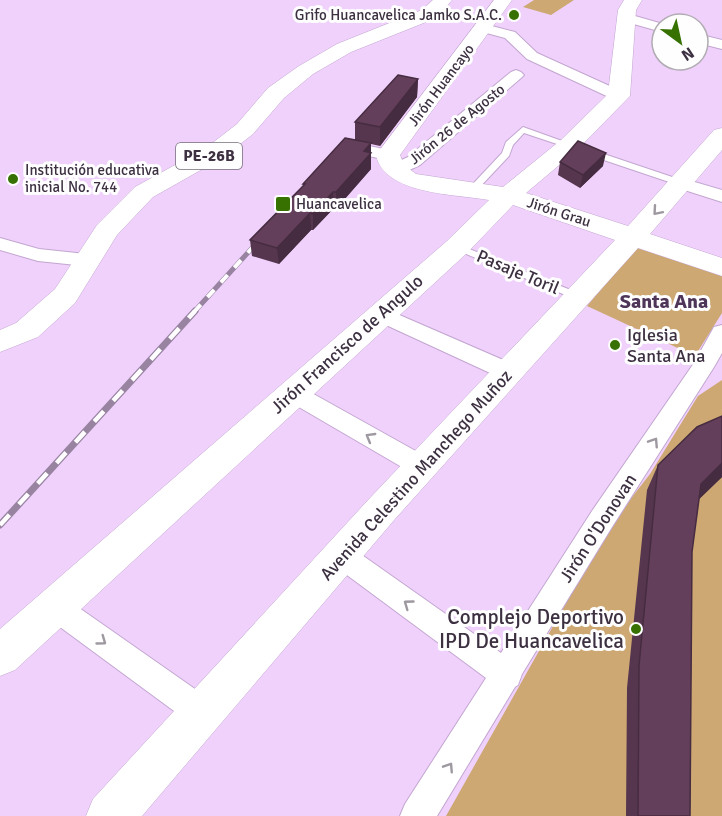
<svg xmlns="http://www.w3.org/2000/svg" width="722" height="816" viewBox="0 0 722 816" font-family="Signika,sans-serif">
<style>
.green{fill:#cda873}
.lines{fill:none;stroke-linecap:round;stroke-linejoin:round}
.lane-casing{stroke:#c3a6d0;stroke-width:2}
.street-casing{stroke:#c3a6d0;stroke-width:2}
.secondary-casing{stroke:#c3a6d0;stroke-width:1}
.highway-casing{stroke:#c3a6d0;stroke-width:1}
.lane{fill:#fff;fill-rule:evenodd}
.street{fill:#fff;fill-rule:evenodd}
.secondary{fill:#fff;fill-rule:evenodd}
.highway{fill:#fff;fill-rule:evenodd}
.rail-far1-casing{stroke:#9883a1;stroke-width:5}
.rail-casing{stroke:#9883a1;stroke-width:7}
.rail-far1{stroke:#fefefe;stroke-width:4;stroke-dasharray:10;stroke-linecap:butt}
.rail{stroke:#fefefe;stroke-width:4.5;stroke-dasharray:14;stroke-linecap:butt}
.wall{fill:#56364e}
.shaded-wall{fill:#462c40}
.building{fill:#643f5b;stroke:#462c40;stroke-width:1.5}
.oneway{stroke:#9e98a0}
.poi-dot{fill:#367102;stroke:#fefefe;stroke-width:2}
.labels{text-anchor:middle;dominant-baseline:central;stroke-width:6;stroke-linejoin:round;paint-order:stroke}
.far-poi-label{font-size:15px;fill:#3c3041;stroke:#fefefe;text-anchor:start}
.far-street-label{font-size:15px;fill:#3c3041;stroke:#fefefe}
.shield{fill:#fefefe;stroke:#766e7a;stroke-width:1.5}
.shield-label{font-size:16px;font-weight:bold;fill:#3c3041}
.street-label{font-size:18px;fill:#3c3041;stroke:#fefefe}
.poi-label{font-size:18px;fill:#3c3041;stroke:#fefefe;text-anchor:start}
.neighbourhood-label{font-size:20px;font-weight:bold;fill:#4f3659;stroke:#fefefe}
.near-poi-label{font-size:21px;fill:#3c3041;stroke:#fefefe;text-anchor:end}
</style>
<rect width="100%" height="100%" fill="#efd1fc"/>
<path class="green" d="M534 0H574L551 15 523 7Z
M639 245 722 276V313L695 356 587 306Z
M722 380V816H446L584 571 632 497 650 474 698 396Z"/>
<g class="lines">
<defs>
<path id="lane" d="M523 127 576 146 572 149 524 133 513 145 509 156 477 190H471V186L502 153 506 142Z
M592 150 684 181 686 183 681 186 678 185 589 155 588 153Z
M457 244 583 295 584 297 583 299H575L454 249 452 247Z"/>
<path id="street" d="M628 14 663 24 662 32 623 21 621 18Z
M484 24 515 32 537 53 625 93 627 96 619 101 613 99 527 59 505 38 479 31 477 28 479 25Z
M698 34 722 40V49L698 43Z
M516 70 521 72 524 75 521 78 420 165 401 174H389L386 170 389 166 408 157 511 72Z
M349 142 394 151 397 155 394 159 388 160 343 151 340 147 343 143Z
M681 178 722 190V202L675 187 672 183 675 179Z
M0 238 39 249 86 254 93 256 96 260 93 264 86 266 38 261 0 250Z
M381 307 517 366 521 372 517 378 509 380 501 378 373 319 370 314 373 309Z
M722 325V353L714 367 612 527 522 674 518 685 515 687 437 816H400L405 804 486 678 332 564 328 556 332 548 342 544 352 548 501 653 592 511 694 363 714 327Z
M293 385 301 387 430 459 434 466 430 473 421 476 412 473 285 399 281 393 285 387Z
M55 594 65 598 215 703 220 714 215 725 204 730 193 725 45 616 40 607 45 598Z"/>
<path id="secondary" d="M494 0H512L400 155 404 165 416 174 503 187 561 140 608 94 618 10 624 0H642L636 10 630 96 577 150 526 193 628 226 714 130 722 128V150L650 234 722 258V276L638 248 395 519 142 816H86L93 799 370 498 615 240 513 205 467 253 15 670 0 676V629L447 241 489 200C456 194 384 195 376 155Z"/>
<path id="highway" d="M433 0H452L436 18 351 52 313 74 284 98 253 134 222 158 153 197 117 235 75 303 38 337 0 352V330L16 323 55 289 97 225 135 187 206 148 237 124 268 88 299 66 337 44 422 10Z"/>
</defs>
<use href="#lane" class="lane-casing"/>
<use href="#street" class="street-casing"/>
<use href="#secondary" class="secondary-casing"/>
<use href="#highway" class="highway-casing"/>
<use href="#lane" class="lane"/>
<use href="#street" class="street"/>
<use href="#secondary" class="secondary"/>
<use href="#highway" class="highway"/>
<defs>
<path id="rail-far1" d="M194 312 263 236"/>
<path id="rail" d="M0 525 195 311"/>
</defs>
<use href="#rail-far1" class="rail-far1-casing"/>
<use href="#rail" class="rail-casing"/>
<use href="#rail-far1" class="rail-far1"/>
<use href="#rail" class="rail"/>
</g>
<path class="wall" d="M418 79 417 97 380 146 371 144V169L336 209 334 208 313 230H311L279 264 252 256 250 240 303 186V184L355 140V122Z
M560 162 603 166 580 188 558 175Z
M658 465 722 477 699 499 692 552 690 816H626L627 688 647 490Z"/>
<path class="shaded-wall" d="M418 79 417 97 380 146V127Z
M371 143V169L336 209V192L364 151Z
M606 153 603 166 580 188 583 175Z
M333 192 334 208 313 230V214Z
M310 213 311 230 279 264 277 248Z
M722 463V477L689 509 701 484Z"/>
<path class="building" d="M398 75 418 79 380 127 355 122Z
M345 138 371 143 364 151 371 153 336 192H333L313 214 310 213 277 248 250 240 305 184H303Z
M578 141 606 153 583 175 560 162Z
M722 416V463L701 484 692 552 690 816H638L639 666 658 465 697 427Z"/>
<defs><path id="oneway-chevron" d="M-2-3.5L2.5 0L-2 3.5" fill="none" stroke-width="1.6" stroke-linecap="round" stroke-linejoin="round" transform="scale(1.5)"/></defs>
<g class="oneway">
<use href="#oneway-chevron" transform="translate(657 211) rotate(131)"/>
<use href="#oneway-chevron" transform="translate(370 437) rotate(-150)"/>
<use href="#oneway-chevron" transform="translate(654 442) rotate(-57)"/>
<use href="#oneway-chevron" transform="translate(408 604) rotate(-144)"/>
<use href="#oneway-chevron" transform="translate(102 641) rotate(36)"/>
<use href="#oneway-chevron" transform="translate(449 767) rotate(-57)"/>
</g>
<g class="poi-dot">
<circle cx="514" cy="15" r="6"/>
<circle cx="13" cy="179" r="6"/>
<rect x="275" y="196" width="16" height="16" rx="3"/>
<circle cx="615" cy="345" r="6"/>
<circle cx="636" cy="629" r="6"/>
</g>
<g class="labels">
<g class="far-poi-label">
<text x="502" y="15" text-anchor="end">Grifo Huancavelica Jamko S.A.C.</text>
<text x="25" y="170">Institución educativa<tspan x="25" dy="17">inicial No. 744</tspan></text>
<text x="296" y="204">Huancavelica</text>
</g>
<g class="far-street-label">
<text transform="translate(441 85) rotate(-53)">Jirón Huancayo</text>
<text transform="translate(457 124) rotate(-39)">Jirón 26 de Agosto</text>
<text transform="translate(559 212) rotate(18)">Jirón Grau</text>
</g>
<rect class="shield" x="176" y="143" width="66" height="26" rx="4.5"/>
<g class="shield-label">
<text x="209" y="156">PE-26B</text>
</g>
<g class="street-label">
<text transform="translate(518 272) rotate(23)">Pasaje Toril</text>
<text transform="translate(347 344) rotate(-42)">Jirón Francisco de Angulo</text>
<text transform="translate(416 475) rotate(-48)">Avenida Celestino Manchego Muñoz</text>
<text transform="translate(598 528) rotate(-57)">Jirón O'Donovan</text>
</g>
<g class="poi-label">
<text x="627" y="335">Iglesia<tspan x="627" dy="21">Santa Ana</tspan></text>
</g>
<g class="neighbourhood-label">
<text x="664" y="301">Santa Ana</text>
</g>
<g class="near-poi-label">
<text x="624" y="617">Complejo Deportivo<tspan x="624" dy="24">IPD De Huancavelica</tspan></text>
</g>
</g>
<g transform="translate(680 42) rotate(147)"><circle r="28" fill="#fefefe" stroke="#b0acb2" stroke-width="1.5"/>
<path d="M0-4.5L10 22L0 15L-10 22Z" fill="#367102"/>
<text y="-9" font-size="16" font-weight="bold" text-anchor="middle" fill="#3c3041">N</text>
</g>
</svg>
